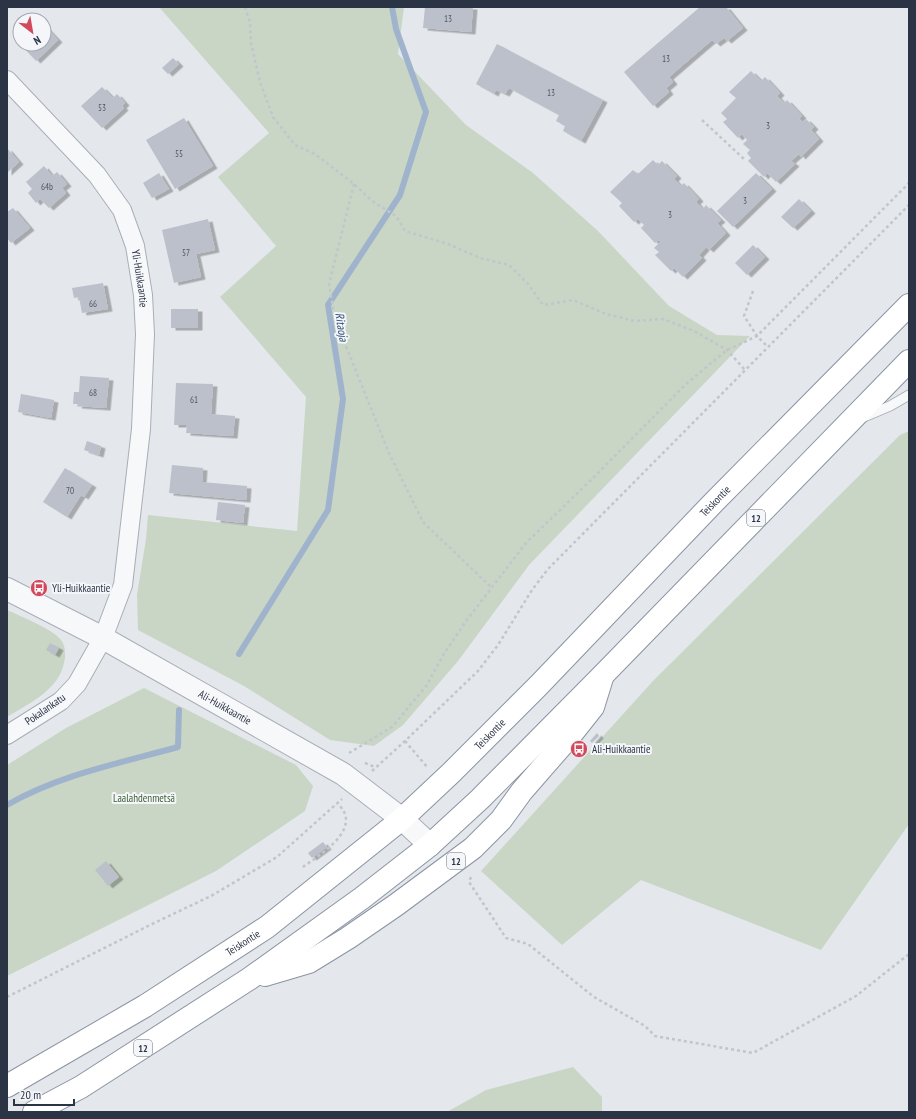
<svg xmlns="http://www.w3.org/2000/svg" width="916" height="1119" viewBox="0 0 916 1119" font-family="'PT Sans Narrow',sans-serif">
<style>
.green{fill:#c9d6c5}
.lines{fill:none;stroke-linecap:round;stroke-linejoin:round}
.stream{stroke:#9fb4cc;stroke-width:6}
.building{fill:#bbc0ca;filter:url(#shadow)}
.service-casing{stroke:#a9aeb7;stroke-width:11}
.minor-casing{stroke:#a9aeb7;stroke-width:20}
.tertiary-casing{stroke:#a9aeb7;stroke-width:24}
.trunk-casing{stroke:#8b94a3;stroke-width:24}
.path{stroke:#c2c5cb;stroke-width:2.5;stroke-dasharray:3 3;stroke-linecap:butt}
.service{stroke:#f7f8fa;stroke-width:9}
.minor{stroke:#f7f8fa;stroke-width:18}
.tertiary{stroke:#f7f8fa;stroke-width:22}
.trunk{stroke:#fff;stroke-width:22}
.labels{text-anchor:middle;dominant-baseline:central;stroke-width:4;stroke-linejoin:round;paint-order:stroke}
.number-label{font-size:9px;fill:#4f5766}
.shield{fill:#f4f6f9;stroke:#676e7b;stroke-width:1}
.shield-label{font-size:10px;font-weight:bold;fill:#2b3445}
.street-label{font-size:11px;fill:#2b3445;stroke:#f4f6f9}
.poi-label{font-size:11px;fill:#2b3445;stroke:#f4f6f9;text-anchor:start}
.park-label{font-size:11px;fill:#3f6138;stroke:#f4f6f9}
.water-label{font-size:12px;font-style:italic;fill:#34527a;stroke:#f4f6f9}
</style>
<defs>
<filter id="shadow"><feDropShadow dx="4.5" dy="2.5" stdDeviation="0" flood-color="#0004"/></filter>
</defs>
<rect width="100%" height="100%" fill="#e4e7ec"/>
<path class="green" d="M159 7H404L398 54 466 125 533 173 598 231 669 306 717 335 750 336 529 565 458 661 403 725 374 746 330 740 244 686 138 630 137 595 146 539 148 515 297 531 306 397 220 297 276 246 218 177 269 133Z
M909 431V824L821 950 641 880 562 945 481 871 653 681 900 435Z
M7 610C20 616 53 629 61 640 65 645 65 651 65 657 62 689 31 702 7 717Z
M144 688 296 765 313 786 305 811 216 871 7 976V765L66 728Z
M573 1067 602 1097V1112H447L486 1090Z"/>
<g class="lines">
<path class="stream" d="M239 654 328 510 343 399 328 305 400 195 426 112 396 29 392 7
M7 805C59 775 120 763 178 747L179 710"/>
</g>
<path class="building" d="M425 7H473L471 32 423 28Z
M700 7H726L743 28 727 41 724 38 716 44 712 40 669 77 673 82 666 88 669 92 653 106 624 72Z
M44 25 58 40 36 61 20 44H44Z
M20 33V44L15 38Z
M497 44 603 100 581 141 563 131 565 126 556 121 559 115 509 88 505 94 496 90 494 94 476 84Z
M173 58 179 64 168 74 162 68Z
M751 71 761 81 765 77 780 93 777 96 784 103 787 100 802 116 799 119 803 122 806 119 814 127 811 130 819 139 801 157 799 154 791 161 795 164 776 182 767 173 764 177 748 161 751 158 747 153 750 150 743 144 747 140 742 134 738 138 723 122 727 119 721 113 736 98 729 92Z
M102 87 113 98 117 94 125 103 122 106 124 108 102 128 81 106Z
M184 118 213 166 175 189 146 140Z
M7 148 19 162 7 173Z
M653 160 658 165 662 161 677 176 674 179 681 186 684 183 699 199 696 202 703 209 706 205 721 220 717 223 726 233 709 250 706 247 699 255 702 258 683 277 674 268 671 271 655 255 659 252 654 248 661 241 659 240 655 243 641 228 644 225 638 219 634 222 619 206 622 203 610 192 633 170 638 174Z
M44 166 52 176 57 172 67 184 62 188 66 193 49 208 40 199 36 203 28 193 32 189 26 182Z
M159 173 169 189 152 198 143 183Z
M756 173 772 189 733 227 717 211Z
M799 199 811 211 793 228 781 217Z
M13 208 30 228 11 243 7 238V212Z
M208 219 215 250 196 254 201 277 174 283 162 230Z
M753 245 765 257 747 275 735 263Z
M103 283 108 309 82 313 79 297 74 298 72 288Z
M171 309H198V328H171Z
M80 376 109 378 106 408 77 406 78 404H73L74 392H79Z
M176 383 213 384 211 414 235 416 233 436 186 433 187 425H174Z
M21 394 54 400 51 418 18 412Z
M87 441 101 446 99 455 84 450Z
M172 465 203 468 202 482 247 486 246 500 169 493Z
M65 468 92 485 84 497 81 495 67 517 43 502Z
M218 502 245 505 243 523 216 520Z
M50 643 59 648 55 655 46 650Z
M597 733 599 736 592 743 590 741Z
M323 842 327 847 312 858 308 853Z
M106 861 119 877 108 886 95 870Z"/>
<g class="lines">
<defs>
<path id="service" d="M864 417 890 406 909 395"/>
<g id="minor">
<path id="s1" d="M7 80 97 175 122 210 135 246 143 295 145 334 141 429 123 585 103 638 77 684 61 701 7 735"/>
</g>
<g id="tertiary">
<path id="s2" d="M7 589 103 638 343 774 402 819 430 845"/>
</g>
<g id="trunk">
<path d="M265 975 309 962 348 938 396 905 473 848 501 820 522 791 570 736 593 707 602 678"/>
<path id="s3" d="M7 1086 145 1006 267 927 402 819 451 773 539 685 715 501 909 305"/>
<path d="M34 1112 81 1087 249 979 362 898 430 845 480 799 603 675 909 361"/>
</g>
</defs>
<use href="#service" class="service-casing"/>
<use href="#minor" class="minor-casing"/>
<use href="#tertiary" class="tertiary-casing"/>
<use href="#trunk" class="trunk-casing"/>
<path class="path" d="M245 7 250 23 251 43 260 82 273 117 295 145 315 154 354 184 372 201 396 216 405 231 448 244 480 258 509 265 529 285 543 305 573 300 606 314 635 321 663 319 694 331 727 350 745 370
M702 120 744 159
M354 184 329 284 335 319 389 453 423 522 491 587
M753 291 744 316 757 336 768 347
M405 741 428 768
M349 753 392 727 427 685 442 657 466 621 526 543 591 480 686 384 727 350 757 336 909 183
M365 763 375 767
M372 771 405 741 478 671 498 645 532 590 548 569 909 205
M303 867C318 856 357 833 343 810 342 808 339 805 337 803
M471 877 469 882 506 938 528 944 594 997 645 1026 655 1036 753 1053 856 996 909 954
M7 997 152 924 211 896 277 857 342 799"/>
<use href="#service" class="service"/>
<use href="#minor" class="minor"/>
<use href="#tertiary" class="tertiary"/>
<use href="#trunk" class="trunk"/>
</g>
<defs>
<symbol id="bus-disc" viewBox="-11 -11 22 22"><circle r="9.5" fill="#d1495b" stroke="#f4f6f9"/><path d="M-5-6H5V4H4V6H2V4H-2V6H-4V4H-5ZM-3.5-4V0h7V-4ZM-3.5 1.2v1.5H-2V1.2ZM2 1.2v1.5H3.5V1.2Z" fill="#fff"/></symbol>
</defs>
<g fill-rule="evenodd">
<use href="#bus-disc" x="29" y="578" width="20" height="20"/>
<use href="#bus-disc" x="569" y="739" width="20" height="20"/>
</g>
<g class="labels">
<g class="number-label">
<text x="448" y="18">13</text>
<text x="666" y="58">13</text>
<text x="551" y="92">13</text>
<text x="102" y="107">53</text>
<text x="768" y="125">3</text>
<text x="179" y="153">55</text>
<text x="47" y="186">64b</text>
<text x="745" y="200">3</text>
<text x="670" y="214">3</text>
<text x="186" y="252">57</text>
<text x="93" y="303">66</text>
<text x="93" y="392">68</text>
<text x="194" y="399">61</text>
<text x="70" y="490">70</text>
</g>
<g class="shield">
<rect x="747" y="510" width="18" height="16" rx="3"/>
<rect x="447" y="853" width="18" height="16" rx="3"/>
<rect x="134" y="1040" width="18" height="16" rx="3"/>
</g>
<g class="shield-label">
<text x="756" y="518">12</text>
<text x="456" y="861">12</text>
<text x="143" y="1048">12</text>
</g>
<g class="street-label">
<text stroke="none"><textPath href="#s1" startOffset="245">Yli-Huikkaantie</textPath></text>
<text stroke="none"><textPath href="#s3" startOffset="924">Teiskontie</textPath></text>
<text stroke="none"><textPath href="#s2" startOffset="248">Ali-Huikkaantie</textPath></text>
<text transform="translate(45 709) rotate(-35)">Pokalankatu</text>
<text stroke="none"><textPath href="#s3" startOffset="600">Teiskontie</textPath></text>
<text stroke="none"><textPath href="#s3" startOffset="276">Teiskontie</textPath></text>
</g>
<g class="poi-label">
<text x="52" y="588">Yli-Huikkaantie</text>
<text x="592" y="749">Ali-Huikkaantie</text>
</g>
<g class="park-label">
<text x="144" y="798">Laalahdenmetsä</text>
</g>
<g class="water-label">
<text transform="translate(342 327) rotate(81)">Ritaoja</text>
</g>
</g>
<rect width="916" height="1119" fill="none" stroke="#2b3445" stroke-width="16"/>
<g transform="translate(32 32) rotate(149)"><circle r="19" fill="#f4f6f9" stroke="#a4a8b1"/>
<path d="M0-3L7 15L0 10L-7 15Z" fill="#d1495b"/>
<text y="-6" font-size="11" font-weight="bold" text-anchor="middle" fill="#2b3445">N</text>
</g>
<path d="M14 1099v6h60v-6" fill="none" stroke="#2b3445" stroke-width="2"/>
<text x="20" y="1099" font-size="12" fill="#2b3445" stroke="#f4f6f9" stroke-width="3" paint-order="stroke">20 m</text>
</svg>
